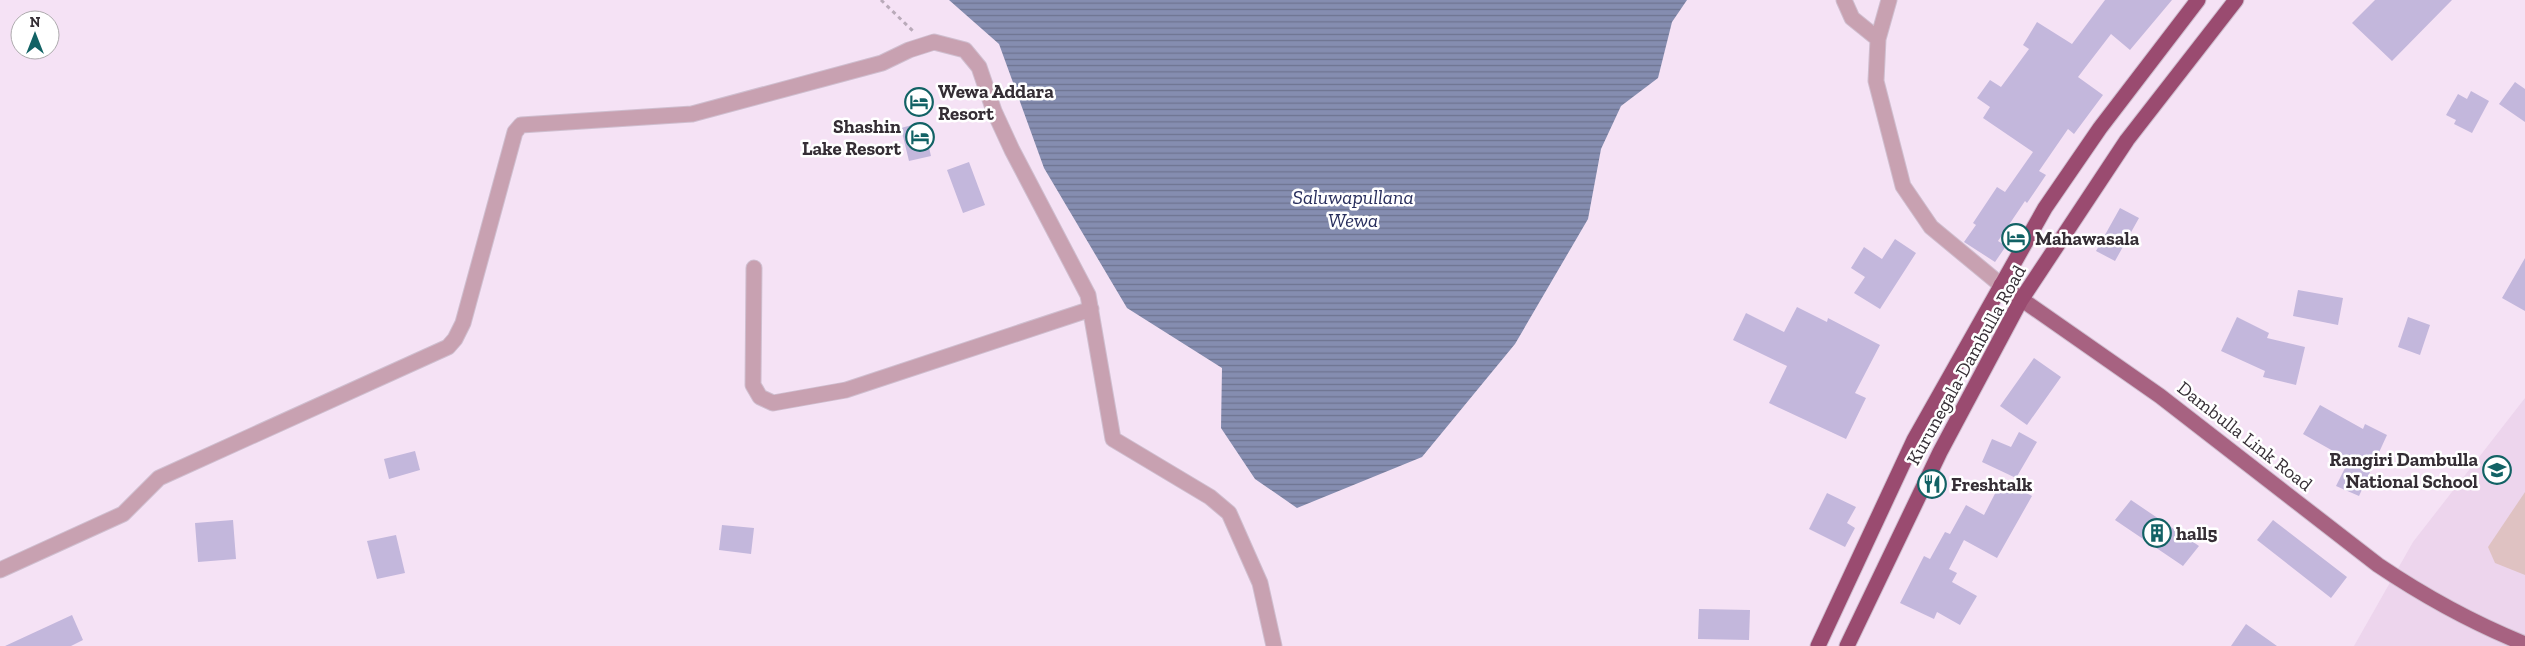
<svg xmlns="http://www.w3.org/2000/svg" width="2525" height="646" viewBox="0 0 2525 646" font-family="'Zilla Slab',serif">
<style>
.built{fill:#edd5ed}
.green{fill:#dfc2c2}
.water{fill:url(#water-rules)}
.building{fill:#c3b7dc}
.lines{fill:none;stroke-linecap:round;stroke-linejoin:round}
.minor-casing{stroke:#cfbecf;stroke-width:17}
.major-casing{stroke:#cfbecf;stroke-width:17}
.highway-casing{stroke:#cfbecf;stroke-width:17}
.path{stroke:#b9aab9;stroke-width:3;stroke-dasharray:4 4;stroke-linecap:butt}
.minor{stroke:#c8a1b1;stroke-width:15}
.major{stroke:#a76281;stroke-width:15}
.highway{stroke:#9a4b70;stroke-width:15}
.labels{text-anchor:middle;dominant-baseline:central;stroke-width:5;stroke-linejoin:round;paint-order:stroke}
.poi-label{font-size:19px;font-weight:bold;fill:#352e35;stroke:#fff;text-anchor:start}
.street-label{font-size:19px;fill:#352e35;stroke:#fff}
.water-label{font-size:20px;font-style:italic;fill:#282e5d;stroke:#fff}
</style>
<defs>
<pattern id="water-rules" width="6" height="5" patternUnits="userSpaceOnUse" patternTransform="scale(1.25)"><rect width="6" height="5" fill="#858db0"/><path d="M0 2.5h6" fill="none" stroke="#6e7490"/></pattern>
</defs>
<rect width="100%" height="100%" fill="#f5e2f5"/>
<path class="built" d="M2525 398V646H2354L2413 542Z"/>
<path class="green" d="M2525 492V575L2495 563 2488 547Z"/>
<path class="water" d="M949 0H1687L1672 22 1658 78 1621 106 1601 149 1588 219 1515 344 1422 457 1297 508 1255 479 1221 428 1222 368 1127 308 1044 168 999 44Z"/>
<path class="building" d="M2105 0H2172L2130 50 2111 34 2078 77 2103 95 2074 134 2068 129 2039 171 2046 175 2027 203 2025 201 1998 241 2006 246 1995 262 1964 242 1976 225 1973 223 1997 187 2005 192 2033 152 1983 118 1990 107 1977 98 1990 80 2001 87 2029 49 2023 45 2037 22 2072 44Z
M2375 0H2452L2392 61 2352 23Z
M2515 82 2525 89V122L2499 104Z
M2471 91 2489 101 2472 133 2454 124 2456 120 2446 115 2458 94 2467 99Z
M923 122 931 156 909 161 901 128Z
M969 162 985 205 963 213 947 170Z
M2120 208 2139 218 2115 261 2096 251Z
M1895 239 1916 253 1880 309 1854 293 1865 277 1851 268 1864 247 1882 259Z
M2525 258V311L2502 298Z
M2298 290 2343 298 2338 325 2293 316Z
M1797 307 1827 322 1828 318 1880 345 1855 393 1866 398 1846 439 1769 403 1787 366 1733 340 1746 313 1784 332Z
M2237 317 2269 333 2267 338 2305 347 2296 385 2263 377 2265 371 2221 351Z
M2408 317 2430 325 2420 355 2398 347Z
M2034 358 2061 377 2027 425 2000 406Z
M2320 405 2363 429 2365 424 2387 435 2359 496 2336 486 2349 460 2303 434Z
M2019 432 2037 442 2016 478 1982 462 1992 439 2011 447Z
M415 451 420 470 389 479 384 459Z
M2002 480 2032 496 1997 558 1964 540 1949 569 1957 573 1952 582 1977 596 1960 625 1937 612 1934 619 1900 603 1924 556 1930 559 1945 532 1950 534 1966 505 1984 515Z
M1827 493 1856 507 1847 523 1855 528 1845 547 1809 529Z
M2131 500 2199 546 2183 566 2115 520Z
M233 520 236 559 198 562 195 523Z
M2273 520 2347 577 2331 598 2257 540Z
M722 525 754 528 751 554 719 550Z
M396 535 405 573 377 579 367 541Z
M1699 609 1750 610 1749 640 1698 639Z
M72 615 83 640 71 646H5Z
M2246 624 2277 646H2231Z"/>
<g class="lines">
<defs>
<path id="minor" d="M1844 0 1852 18 1878 39
M1889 0 1878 39 1876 81 1903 186 1931 227 2001 285
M754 268 753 385 760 397 773 403 846 390 1091 309
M0 570 123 514 159 478 448 347 455 339 463 323 515 132 521 125 692 114 882 63 909 50 934 42 965 50 979 67 994 111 1012 150 1088 295 1113 439 1210 497 1229 513 1260 583 1274 646"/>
<path id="major" d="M2001 285 2160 396 2378 565C2424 596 2473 623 2525 644"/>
<path id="highway" d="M1818 646 1914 440 2045 208 2100 128 2198 0
M1847 646 1940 452 2021 300 2127 140 2236 0"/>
</defs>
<use href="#minor" class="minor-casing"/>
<use href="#major" class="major-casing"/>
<use href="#highway" class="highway-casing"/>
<path class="path" d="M881 0 914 32"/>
<use href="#minor" class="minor"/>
<use href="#major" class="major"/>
<use href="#highway" class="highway"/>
</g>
<defs>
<symbol id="hotel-ring" viewBox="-11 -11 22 22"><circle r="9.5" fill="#fff" stroke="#126265" stroke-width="1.5"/><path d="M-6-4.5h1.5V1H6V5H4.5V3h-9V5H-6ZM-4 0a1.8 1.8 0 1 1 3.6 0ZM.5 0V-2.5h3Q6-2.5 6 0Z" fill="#126265"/></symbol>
<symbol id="school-ring" viewBox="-11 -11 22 22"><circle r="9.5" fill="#fff" stroke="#126265" stroke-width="1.5"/><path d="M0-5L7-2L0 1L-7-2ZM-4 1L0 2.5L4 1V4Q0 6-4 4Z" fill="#126265"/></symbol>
<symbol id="restaurant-ring" viewBox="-11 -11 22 22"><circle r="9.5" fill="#fff" stroke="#126265" stroke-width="1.5"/><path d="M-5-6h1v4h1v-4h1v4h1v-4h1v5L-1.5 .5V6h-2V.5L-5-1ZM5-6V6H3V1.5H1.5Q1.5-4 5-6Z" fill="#126265"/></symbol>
<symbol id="building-ring" viewBox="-11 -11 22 22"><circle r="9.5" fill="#fff" stroke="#126265" stroke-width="1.5"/><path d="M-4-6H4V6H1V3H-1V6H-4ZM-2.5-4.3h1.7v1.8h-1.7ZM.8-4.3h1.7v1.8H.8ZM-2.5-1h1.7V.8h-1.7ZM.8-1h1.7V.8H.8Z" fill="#126265"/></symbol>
</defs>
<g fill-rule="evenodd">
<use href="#hotel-ring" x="903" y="86" width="32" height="32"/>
<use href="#hotel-ring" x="904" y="121" width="32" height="32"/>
<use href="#hotel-ring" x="2000" y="222" width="32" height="32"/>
<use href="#school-ring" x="2481" y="454" width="32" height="32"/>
<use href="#restaurant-ring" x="1916" y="468" width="32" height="32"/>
<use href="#building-ring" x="2141" y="517" width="32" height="32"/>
</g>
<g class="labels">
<g class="poi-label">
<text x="938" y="91">Wewa Addara<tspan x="938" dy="22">Resort</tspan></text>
<text x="901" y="126" text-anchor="end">Shashin<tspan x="901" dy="22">Lake Resort</tspan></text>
<text x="2035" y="238">Mahawasala</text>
<text x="2478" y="459" text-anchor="end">Rangiri Dambulla<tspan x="2478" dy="22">National School</tspan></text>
<text x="1951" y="484">Freshtalk</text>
<text x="2176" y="533">hall5</text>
</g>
<g class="street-label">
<text transform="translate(1966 365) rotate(-61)">Kurunegala-Dambulla Road</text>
<text transform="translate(2245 436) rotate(38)">Dambulla Link Road</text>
</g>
<g class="water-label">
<text x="1353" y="197">Saluwapullana<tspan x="1353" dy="23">Wewa</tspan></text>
</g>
</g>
<g transform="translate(35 35)"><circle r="24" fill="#ffffff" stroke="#aeabae"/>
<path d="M0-4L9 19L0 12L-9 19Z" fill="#126265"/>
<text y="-8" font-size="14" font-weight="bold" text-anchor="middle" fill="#352e35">N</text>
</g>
</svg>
